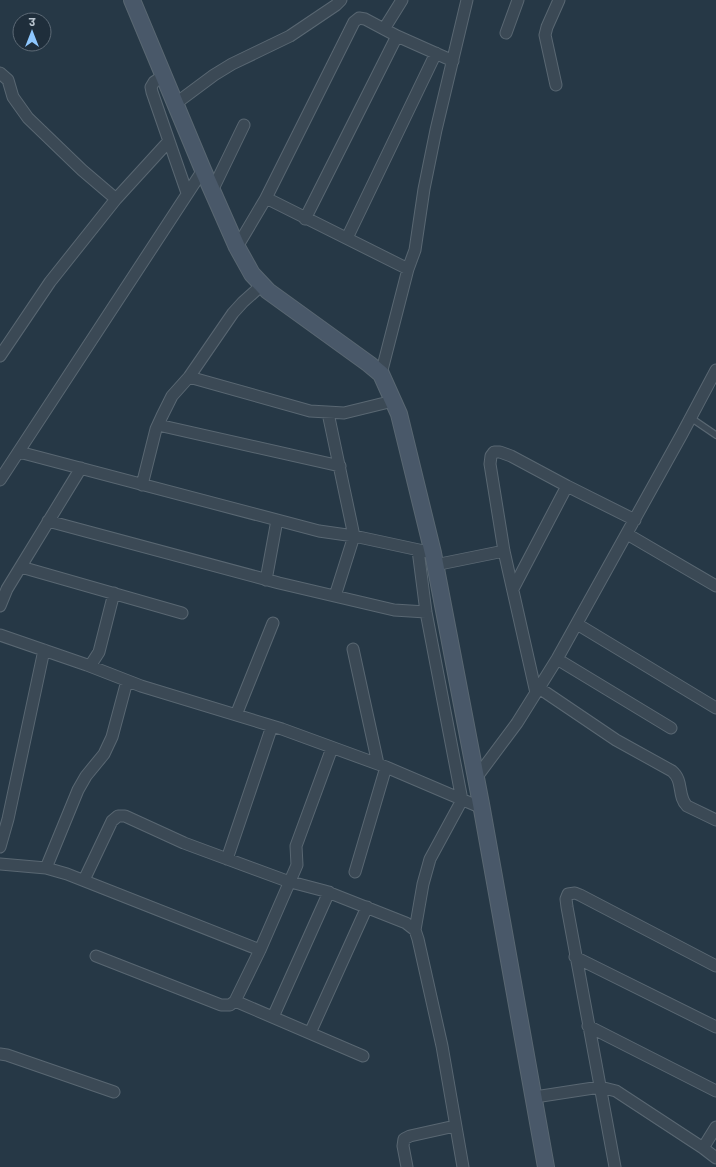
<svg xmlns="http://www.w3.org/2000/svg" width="716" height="1167" viewBox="0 0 716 1167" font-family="Poppins,'Noto Sans Devanagari',sans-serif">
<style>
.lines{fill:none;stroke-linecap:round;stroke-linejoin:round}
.lane-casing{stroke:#596772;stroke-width:8}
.street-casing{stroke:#596772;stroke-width:13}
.secondary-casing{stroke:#596772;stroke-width:18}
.lane{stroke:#3b4955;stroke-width:5.5}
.street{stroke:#3b4955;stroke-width:11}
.secondary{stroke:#495869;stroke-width:16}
</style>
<rect width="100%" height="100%" fill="#263846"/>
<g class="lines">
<defs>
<path id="lane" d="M691 418 716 435"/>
<path id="street" d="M384 29 402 0
M506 33 518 0
M0 73 8 80 13 97 28 118 82 170 116 199
M163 76 154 82 151 87 152 92 187 193
M556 85 545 35 547 27 559 0
M175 104 214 75 232 64 290 36 336 5 341 0
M212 191 244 125
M266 198 408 269
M305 219 397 36
M347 238 436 53
M237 247 266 198 354 22 359 18 365 19 397 36 453 61
M0 356 50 282 116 199 169 141
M381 374 408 269 415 250 424 189 436 130 467 0
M189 377 310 411 344 413 393 401
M328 413 354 536 335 596
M158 425 340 466
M19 452 319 531 354 536 433 553
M0 480 203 170
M142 485 156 429 162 416 172 396 189 377 233 313 243 302 262 285
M48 521 279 583 394 610 426 612
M627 534 716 586
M435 565 504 551
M21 567 182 613
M266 580 277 520
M513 589 567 486
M0 606 7 589 81 468
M577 624 716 708
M0 635 87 665 141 686 282 729 386 767 482 808
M353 649 378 764
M557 659 671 728
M90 666 99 652 114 593
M539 688 616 740 672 771C684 781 677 796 687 806L716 820
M536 693 504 551 490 464 491 456 494 452H500L511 456 567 486 635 520
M236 715 273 623
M476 778 517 723 557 659 682 434 716 370
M0 847 8 819 44 650
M227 859 272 726
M0 864 46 868 67 874 260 950
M46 868 78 790 86 776 104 754 112 737 127 681
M355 872 386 767
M84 880 112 821 118 816H125L184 843 287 881 325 891 406 923 415 930 418 939 442 1046 463 1167
M415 930 423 884 430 859 462 800 426 612 418 550
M96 956 221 1005H230L235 1001 260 950 297 865 296 846 332 748
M575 957 716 1027
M235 1001 363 1056
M273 1017 329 892
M588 1026 716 1091
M310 1033 367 907
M0 1054 7 1055 114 1092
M535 1097 600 1087 616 1091 703 1148 716 1158
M703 1148 716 1127
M407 1167 403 1146 404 1139 410 1136 455 1126
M615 1167 567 907 566 899 568 894 575 893 580 895 716 966"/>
<path id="secondary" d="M132 0 203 170 237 247 252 274 268 291 369 364 381 374 399 414 433 553 481 804 546 1167"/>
</defs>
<use href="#lane" class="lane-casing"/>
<use href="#street" class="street-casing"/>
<use href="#secondary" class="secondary-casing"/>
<use href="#lane" class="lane"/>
<use href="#street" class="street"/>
<use href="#secondary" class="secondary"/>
</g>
<g transform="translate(32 32)"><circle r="19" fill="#1f2e3b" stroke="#5d6a76"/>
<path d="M0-3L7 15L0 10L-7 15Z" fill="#8ec7fe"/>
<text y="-6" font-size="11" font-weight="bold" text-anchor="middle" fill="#b9c4ce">उ</text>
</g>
</svg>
